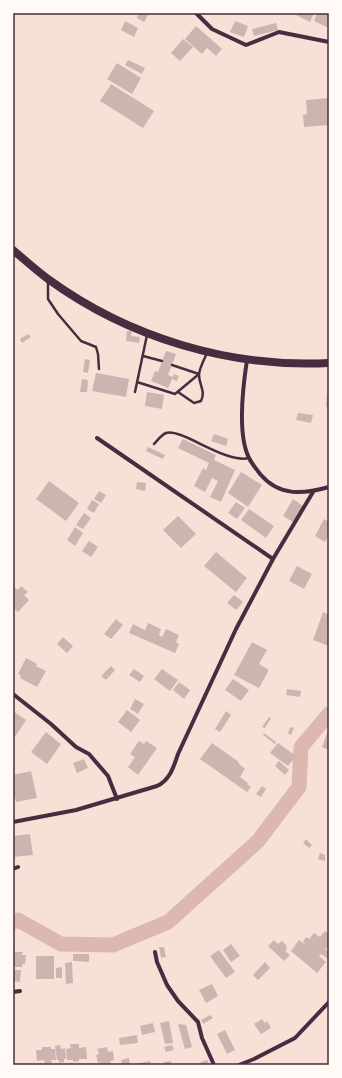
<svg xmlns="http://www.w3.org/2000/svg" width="342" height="1078" viewBox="0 0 342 1078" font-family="Cabin,sans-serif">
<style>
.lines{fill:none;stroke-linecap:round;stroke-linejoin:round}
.river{stroke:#dcb8b0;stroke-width:15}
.building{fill:#ccb4b1}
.service{stroke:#4a2c40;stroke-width:2.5}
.minor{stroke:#4a2c40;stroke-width:4}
.primary{stroke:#4a2c40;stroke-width:8}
.neatline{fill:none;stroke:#4a2c40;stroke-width:1.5}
</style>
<rect width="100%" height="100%" fill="#f7e1d7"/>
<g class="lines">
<path class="river" d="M13 922 18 920 61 944 113 945 168 922 258 841 299 787 301 747 329 714"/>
</g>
<path class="building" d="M139 13H145L148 15 144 22 137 18Z
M292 13H314L310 22Z
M317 13H329V28L314 21Z
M125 21 138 28 134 37 121 30Z
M235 21 248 26 244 37 230 32Z
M276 23 278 30 254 36 252 29Z
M196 26 222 49 216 56 207 48 202 54 185 39Z
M183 39 193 47 180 61 171 53Z
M128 60 145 68 142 74 125 65Z
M117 63 141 78 132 94 107 79Z
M111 84 154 111 143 128 100 101Z
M329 98V125L304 127 303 115 307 114 306 100Z
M127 331H132L131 336 140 337 139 343 126 341Z
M28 334 31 337 22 343 20 339Z
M166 351 176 354 168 375 173 377 174 374 179 376 177 381 172 379 168 388 151 381 155 371 158 372Z
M85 359 90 360 88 373 83 372Z
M96 373 129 379 126 397 92 391Z
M82 379 88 380 87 392H80Z
M147 392 164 395 162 409 145 406Z
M327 393 329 394V407H326Z
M298 413 313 415 311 423 296 420Z
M214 434 228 439 226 446 211 441Z
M183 439 216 455 214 460 235 470 221 502 210 497 218 481 212 478 205 492 194 486 203 468 206 470 209 463 178 448Z
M148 447 165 455 163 459 146 451Z
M241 472 262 485 248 507 228 493Z
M49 481 79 503 66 521 36 499Z
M137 482 146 483 145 491 136 489Z
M99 491 106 495 101 503 94 499Z
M293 499 303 506 293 522 283 516Z
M92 500 99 504 94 513 87 509Z
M236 502 245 508 237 519 228 513Z
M249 509 274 526 266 538 241 520Z
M84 513 91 518 83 529 76 525Z
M178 516 196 534 181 548 163 530Z
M324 519 329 522V534L325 542 315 536Z
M75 527 83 533 75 546 67 540Z
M89 541 98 547 91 557 82 551Z
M216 552 247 578 236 592 204 566Z
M297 566 312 574 304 589 289 581Z
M21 586 28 592 24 595 29 600 18 612 13 607V588L14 587 18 590Z
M234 595 243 602 236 610 227 603Z
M323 612 329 615V646L313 640Z
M116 619 123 625 111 639 104 634Z
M148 623 161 629 159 635 162 637 166 629 179 635 176 642 179 644 175 653 129 633 133 624 145 630Z
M63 637 73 646 67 653 57 644Z
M252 642 267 650 259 664 269 670 259 688 234 675Z
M26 658 37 664 36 666 46 671 37 687 20 678 21 676 18 674Z
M111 666 115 670 106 680 101 676Z
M134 669 144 676 140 682 129 675Z
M162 669 178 680 170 691 154 679Z
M233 679 249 690 241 701 225 690Z
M179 682 190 690 184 699 173 690Z
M287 689 301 691 300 697 286 695Z
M135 699 144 704 138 714 130 709Z
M127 710 140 720 131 732 118 722Z
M13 711 26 720 15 737 13 736Z
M226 711 231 715 220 732 215 729Z
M269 717 271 718 265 728 262 727Z
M290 727 294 728 291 735 288 734Z
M329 728V750L322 747Z
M46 732 61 744 47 764 31 752Z
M264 733 276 742 275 744 263 735Z
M139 741 144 744 146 741 157 748 138 775 128 767 135 757 130 754Z
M212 743 239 762 238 763 245 769 240 777 248 783 247 784 251 787 247 792 200 759Z
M278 743 296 756 288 766 270 753Z
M84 759 88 768 77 773 73 763Z
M279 761 289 770 285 775 275 766Z
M31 771 37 798 16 802 13 788V775Z
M262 786 266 789 261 797 256 794Z
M30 834 33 855 13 857V836Z
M306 839 312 845 309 848 303 843Z
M320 853 325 855V861L318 859Z
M325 931 329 934V947L325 949 329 952V958L328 959 321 954 319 956 326 962 317 973 291 951 299 940 304 944 305 943 303 942 306 937 309 939 314 933 320 937Z
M274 940 278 944 282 941 287 946 286 947 287 949 285 951 290 955 284 961 268 946Z
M231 944 240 956 231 962 223 950Z
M159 947H164L166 957 161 958Z
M13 949H15V952H23L22 955H26L25 964H22V967H13Z
M219 950 235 972 226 978 210 956Z
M73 954H89V962L73 961Z
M36 956H54V979H36Z
M72 962 73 983 66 984 65 963Z
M265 962 270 968 258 980 253 975Z
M62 967V978H56V968Z
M13 970H21L20 982 13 981Z
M212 984 218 996 206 1003 199 990Z
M210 1015 213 1018 203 1024 201 1020Z
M262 1019 265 1023 267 1021 271 1028 261 1034 254 1024Z
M169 1021 173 1043 165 1044 160 1023Z
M153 1023 155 1032 142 1035 140 1026Z
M178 1024 186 1025 192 1047 185 1049Z
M225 1030 235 1050 227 1054 217 1034Z
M137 1035 138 1043 120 1045 119 1038Z
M70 1044H79V1048L86 1047 87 1059H79V1061L73 1062V1060H67L66 1049 71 1048Z
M60 1045 61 1049 65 1048 66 1059H64V1062L59 1063V1060H57L55 1046Z
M172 1045 174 1050 166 1052 164 1047Z
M42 1047H51V1049H55L56 1060H51L52 1063 45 1064 44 1060 37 1061 36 1050H42Z
M107 1047 108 1052 113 1051 114 1060 110 1061 111 1064 101 1065 100 1062 98 1063 96 1055 99 1054 97 1049Z
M129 1058 130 1065H122L121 1060Z
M207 1060 210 1065H199V1063Z
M150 1061 151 1065H135V1064Z
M171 1061 172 1065H164V1062Z"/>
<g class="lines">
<path class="service" d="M48 281V299L58 314 81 341 96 347 98 354 99 369
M143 356 162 361
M137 382 175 394 199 374 172 365
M135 392 147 335
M178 392 194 403 201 401C206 391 199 385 199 375 199 369 204 360 207 353
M154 444C158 440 161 435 166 433 182 428 225 464 249 458"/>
<path class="minor" d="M196 13 212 29 246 45 279 32 329 42
M247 360C243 386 237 434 249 458 252 464 257 470 261 475 280 497 304 494 329 487
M97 438 273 559
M13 694 51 724 76 747 89 754 108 776 117 799
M13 822 76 810 157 786C170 780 174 766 178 754L236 629 273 559 313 492
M13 869 18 867
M155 952 157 962 167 985 178 1001 198 1022 202 1038 214 1065
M13 992 20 991
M239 1065 254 1059 295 1038 329 1002"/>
<path class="primary" d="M13 250C25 260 36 270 48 279 129 338 230 368 329 363"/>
</g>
<rect width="342" height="1078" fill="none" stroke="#fffaf5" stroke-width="28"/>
<rect x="14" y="14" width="314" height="1050" class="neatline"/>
</svg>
